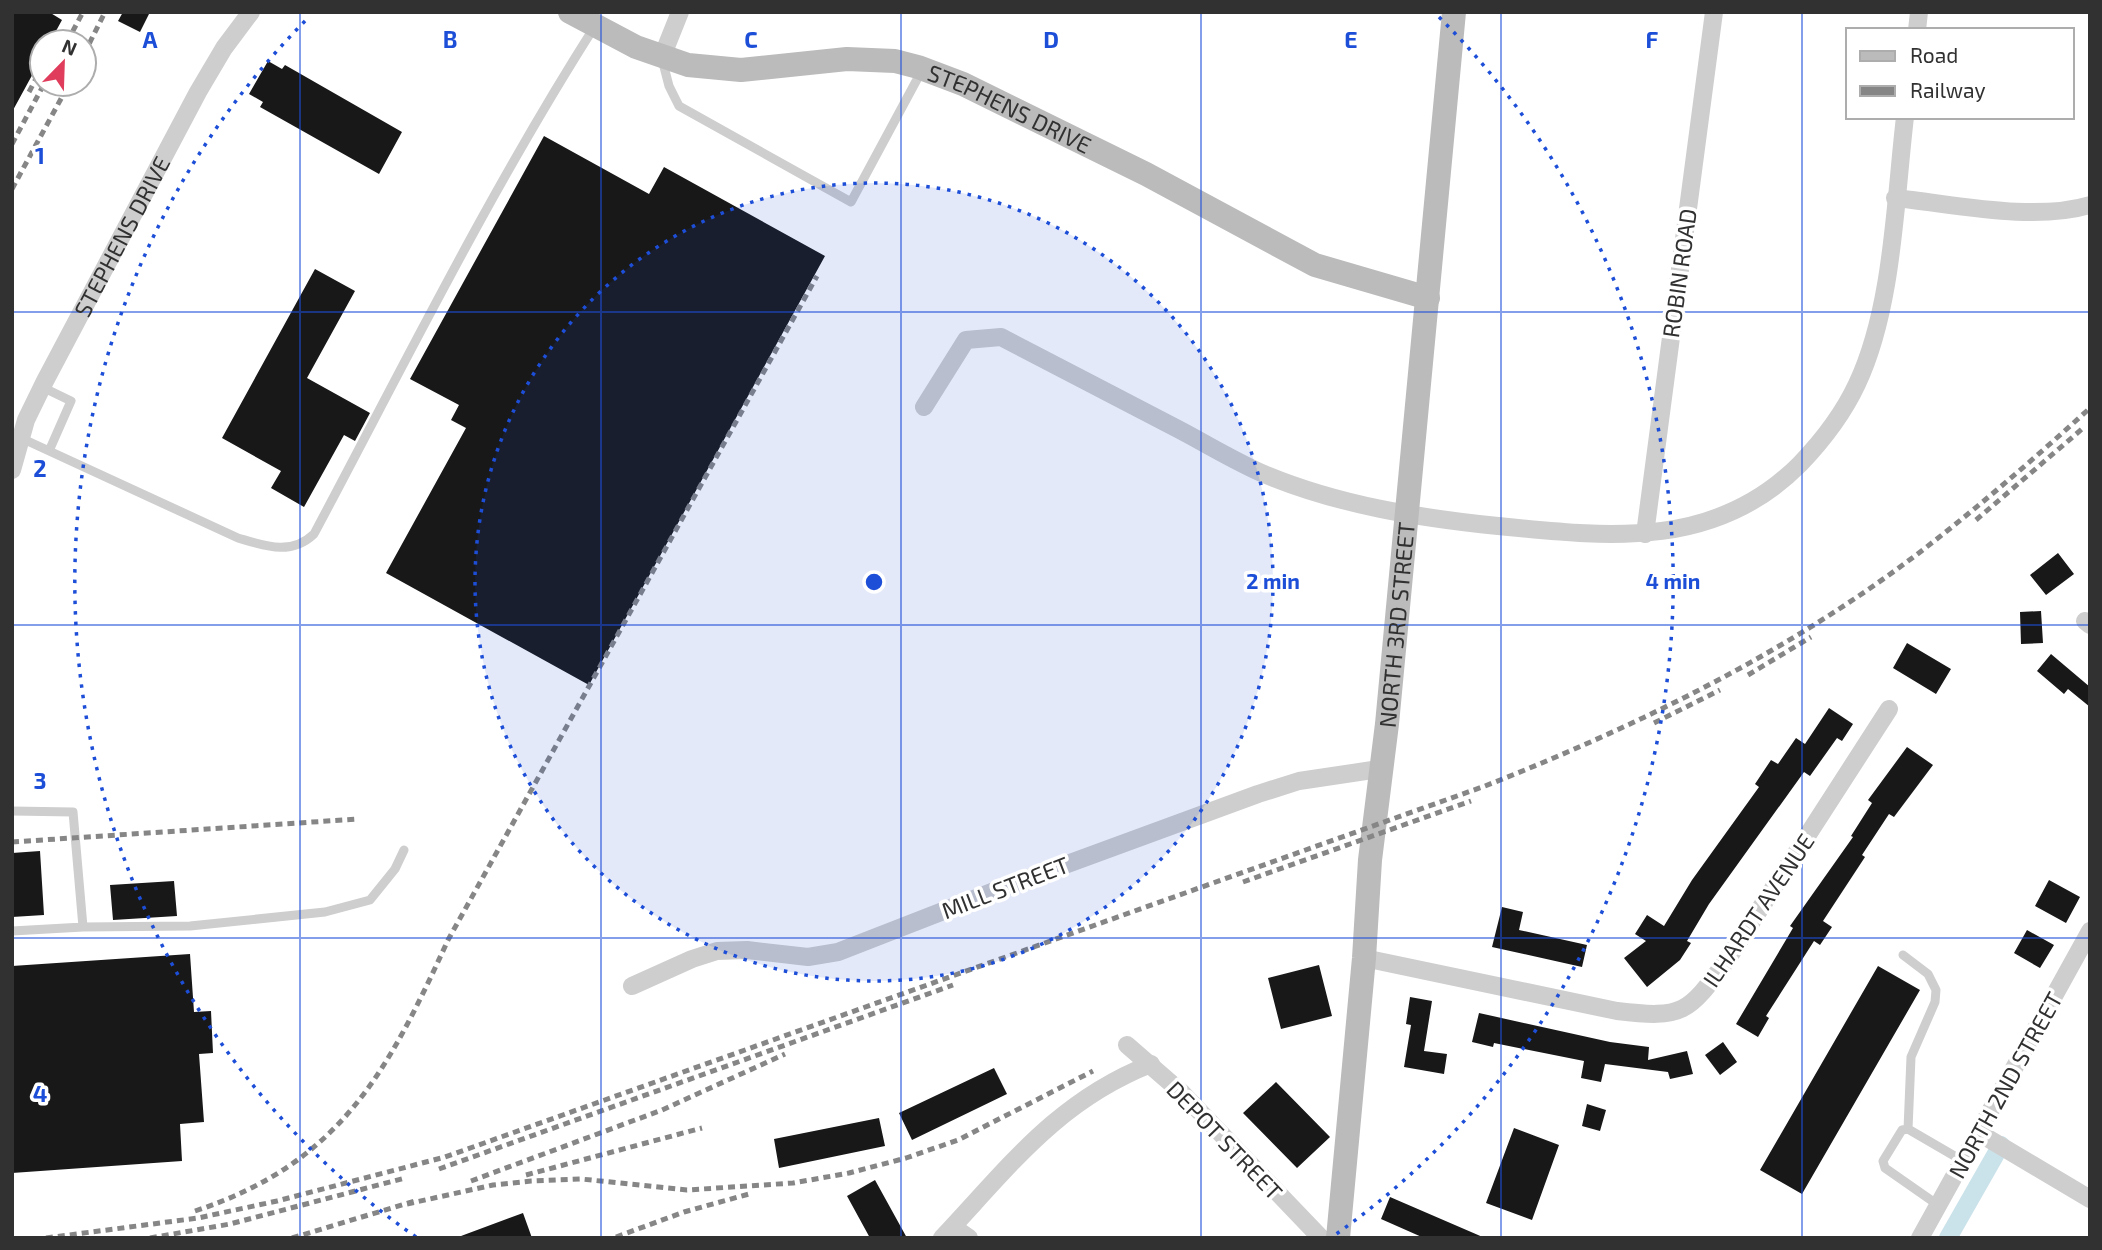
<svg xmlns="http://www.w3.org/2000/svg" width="2102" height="1250" viewBox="0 0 2102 1250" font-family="'Exo 2',sans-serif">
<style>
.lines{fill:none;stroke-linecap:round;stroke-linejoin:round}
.canal{stroke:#cae2ea;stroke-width:18}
.building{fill:#181818}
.lane{stroke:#cecece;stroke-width:9}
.street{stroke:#cecece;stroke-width:18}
.secondary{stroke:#bbb;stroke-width:24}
.rail{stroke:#868686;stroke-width:5;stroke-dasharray:7 5;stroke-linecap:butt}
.grid{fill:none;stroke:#1d4ed8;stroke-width:2;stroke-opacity:0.55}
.ring{fill:none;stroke:#1d4ed8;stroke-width:3.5;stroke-dasharray:3.5 7}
.labels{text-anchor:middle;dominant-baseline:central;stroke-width:7;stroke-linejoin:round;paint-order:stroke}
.street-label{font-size:23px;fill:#313131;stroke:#fff}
.grid-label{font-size:23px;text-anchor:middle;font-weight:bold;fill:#1d4ed8;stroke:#fff;stroke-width:7;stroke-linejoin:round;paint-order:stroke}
.centre{fill:#1d4ed8;stroke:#fff;stroke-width:3.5}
.ring-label{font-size:21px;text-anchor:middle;font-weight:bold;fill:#1d4ed8;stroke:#fff;stroke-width:7;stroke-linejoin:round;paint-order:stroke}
</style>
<rect width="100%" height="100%" fill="#fff"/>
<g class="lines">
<path class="canal" d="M1948 1238 2001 1145"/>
</g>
<path class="building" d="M12 12H49L62 20 50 42H42V57L12 112Z
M123 12H150L140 32 118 21Z
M268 61 282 69 285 65 402 132 379 174 260 107 263 102 249 94Z
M544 136 649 194 664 167 825 256 589 685 386 573 466 428 451 420 459 405 410 379Z
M315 269 355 291 307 378 370 413 355 441 344 435 304 507 271 488 281 471 222 438Z
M2058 553 2074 574 2046 595 2030 575Z
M2041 611 2043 643 2021 644 2020 612Z
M1907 643 1951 669 1936 694 1893 668Z
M2051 654 2090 687V707L2068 689 2064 694 2037 671Z
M1829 708 1853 724 1842 741 1837 738 1810 776 1804 772 1709 904 1687 941 1691 943 1680 960 1647 987 1624 958 1646 941 1635 934 1647 915 1664 926 1692 880 1759 787 1755 784 1771 760 1778 764 1796 738 1805 744Z
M1907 747 1933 765 1894 817 1889 814 1862 855 1865 857 1823 921 1832 927 1820 945 1814 941 1766 1016 1769 1018 1758 1037 1736 1024 1793 928 1790 926 1853 837 1851 836 1872 803 1868 800Z
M40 851 44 915 12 917V853Z
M2049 880 2080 897 2066 923 2035 906Z
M174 881 177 916 113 920 110 885Z
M1502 907 1523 912 1519 930 1587 945 1582 967 1492 947Z
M2027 930 2054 945 2040 968 2014 953Z
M190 954 194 1012 211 1011 213 1053 199 1054 204 1122 180 1124 182 1161 12 1173V966Z
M1319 965 1332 1016 1281 1029 1268 978Z
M1878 966 1920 990 1802 1194 1760 1170Z
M1410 997 1432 1001 1424 1051 1447 1054 1444 1074 1404 1067 1411 1025 1406 1024Z
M1479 1013 1610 1042 1649 1047 1648 1060 1687 1051 1693 1074 1670 1079 1668 1072 1605 1064 1601 1082 1581 1078 1584 1061 1494 1043 1493 1047 1472 1042Z
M1723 1042 1737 1062 1720 1075 1705 1055Z
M994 1068 1007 1094 912 1140 899 1113Z
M1276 1082 1330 1137 1297 1168 1243 1113Z
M1587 1104 1606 1110 1600 1131 1582 1126Z
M879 1118 885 1146 779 1168 774 1139Z
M1514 1128 1559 1145 1532 1220 1486 1203Z
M875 1180 907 1238H870L847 1196Z
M1390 1197 1485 1238H1424L1381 1219Z
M523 1213 532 1238H461V1236Z"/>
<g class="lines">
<path class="lane" d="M662 59 669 86 679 106 851 202 921 72
M42 387 71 401 49 451
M21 438 238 538C265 546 291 556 314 534 405 363 491 189 595 26
M12 811 73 812 83 927 12 931
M83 927 190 926 325 912 370 900 395 869 404 850
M1903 955 1928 974 1936 990 1935 1002 1911 1057 1908 1129
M1938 1205 1885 1168 1883 1161 1902 1130 1908 1129 1963 1161"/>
<g class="street">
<path d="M1917 30 1919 12"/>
<path d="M662 57 680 12"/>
<path d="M1895 198C1954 204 2033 222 2090 205"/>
<path d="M924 407 966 340 1001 337C1059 367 1118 398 1176 428 1205 443 1234 461 1264 474 1338 505 1419 518 1498 526 1608 537 1715 550 1800 464 1823 440 1843 414 1857 384 1893 308 1895 201 1905 117"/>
<path id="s1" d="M12 470 26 420 45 381 198 92 224 48 251 12"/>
<path d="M1645 534 1714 12"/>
<path d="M2085 621 2090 625"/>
<path d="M1364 958 1617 1011C1684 1019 1688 1013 1727 960L1889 709"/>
<path d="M632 986 692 959 717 951 747 950 808 957 838 952 1010 885 1258 794 1299 781 1379 769"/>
<path d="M1127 1045 1181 1092 1321 1238"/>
<path d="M1979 1133 2090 1199"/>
<path d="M953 1227 969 1238"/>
<path d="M942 1238C1009 1167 1057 1101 1151 1064"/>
<path d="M1920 1238 2090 931"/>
</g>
<g class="secondary">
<path id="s2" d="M570 12 636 47 688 65 741 70 847 59 895 61 918 67 963 84 1146 174 1315 265 1428 298"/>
<path id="s3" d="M1338 1238 1364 958 1370 860 1387 724 1454 12"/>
</g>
<path class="rail" d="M67 42 83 12
M84 54 105 12
M29 92 42 67
M12 144 44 84
M12 189 69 84
M1976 520 2082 429
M1748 675 1811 637
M1654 723 1720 690
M12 842 358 819
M1243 882 1471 801
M439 1169 953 985
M526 1175 702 1128
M471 1181 662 1110 785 1054
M407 1204 493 1185 531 1181 581 1179 687 1190 793 1183 849 1173 906 1158 958 1140 1093 1071
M195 1211C341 1163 388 1071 448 940L817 276
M616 1237 684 1212 749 1194
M46 1238 198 1218 277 1201 445 1157 1485 786C1640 725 1791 651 1924 549 1981 505 2036 457 2090 408
M150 1238 230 1224 405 1178
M292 1238 415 1201"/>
</g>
<path class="grid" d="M300 12V1238M601 12V1238M901 12V1238M1201 12V1238M1501 12V1238M1802 12V1238M12 312H2090M12 625H2090M12 938H2090"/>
<circle cx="874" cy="582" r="399" fill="#1d4ed8" fill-opacity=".12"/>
<g class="ring">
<circle cx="874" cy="582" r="399"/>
<path d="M416 1237A799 799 0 0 1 309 17M1439 17A799 799 0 0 1 1332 1237"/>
</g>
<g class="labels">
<g class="street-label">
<text stroke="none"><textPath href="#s2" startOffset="462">STEPHENS DRIVE</textPath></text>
<text stroke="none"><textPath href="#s1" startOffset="259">STEPHENS DRIVE</textPath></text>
<text transform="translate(1679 273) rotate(-82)">ROBIN ROAD</text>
<text stroke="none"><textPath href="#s3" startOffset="616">NORTH 3RD STREET</textPath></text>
<text transform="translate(1005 887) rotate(-21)">MILL STREET</text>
<text transform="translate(1758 910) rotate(-56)">ILHARDT AVENUE</text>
<text transform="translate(2005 1085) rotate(-61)">NORTH 2ND STREET</text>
<text transform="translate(1225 1140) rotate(46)">DEPOT STREET</text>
</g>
</g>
<g class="grid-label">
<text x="150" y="48">A</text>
<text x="450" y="48">B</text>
<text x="751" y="48">C</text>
<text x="1051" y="48">D</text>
<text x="1351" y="48">E</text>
<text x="1652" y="48">F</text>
<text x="40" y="164">1</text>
<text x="40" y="477">2</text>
<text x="40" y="789">3</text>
<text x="40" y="1102">4</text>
</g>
<circle cx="874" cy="582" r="10" class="centre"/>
<g class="ring-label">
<text x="1273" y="589">2 min</text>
<text x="1673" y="589">4 min</text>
</g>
<rect width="2102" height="1250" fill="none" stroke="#313131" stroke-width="28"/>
<rect x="1846" y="28" width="228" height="91" fill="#ffffff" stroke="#adadad" stroke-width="2"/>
<rect x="1860" y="51" width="35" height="10" fill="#bbbbbb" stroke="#adadad" stroke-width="2"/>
<text x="1910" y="63" font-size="21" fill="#313131">Road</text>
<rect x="1860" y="86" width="35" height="10" fill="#868686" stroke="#adadad" stroke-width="2"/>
<text x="1910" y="98" font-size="21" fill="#313131">Railway</text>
<g transform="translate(63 63) rotate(23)"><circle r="33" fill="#ffffff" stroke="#adadad" stroke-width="2"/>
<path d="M0-5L12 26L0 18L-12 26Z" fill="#e03c5c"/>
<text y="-10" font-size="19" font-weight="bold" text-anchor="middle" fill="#313131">N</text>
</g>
</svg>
